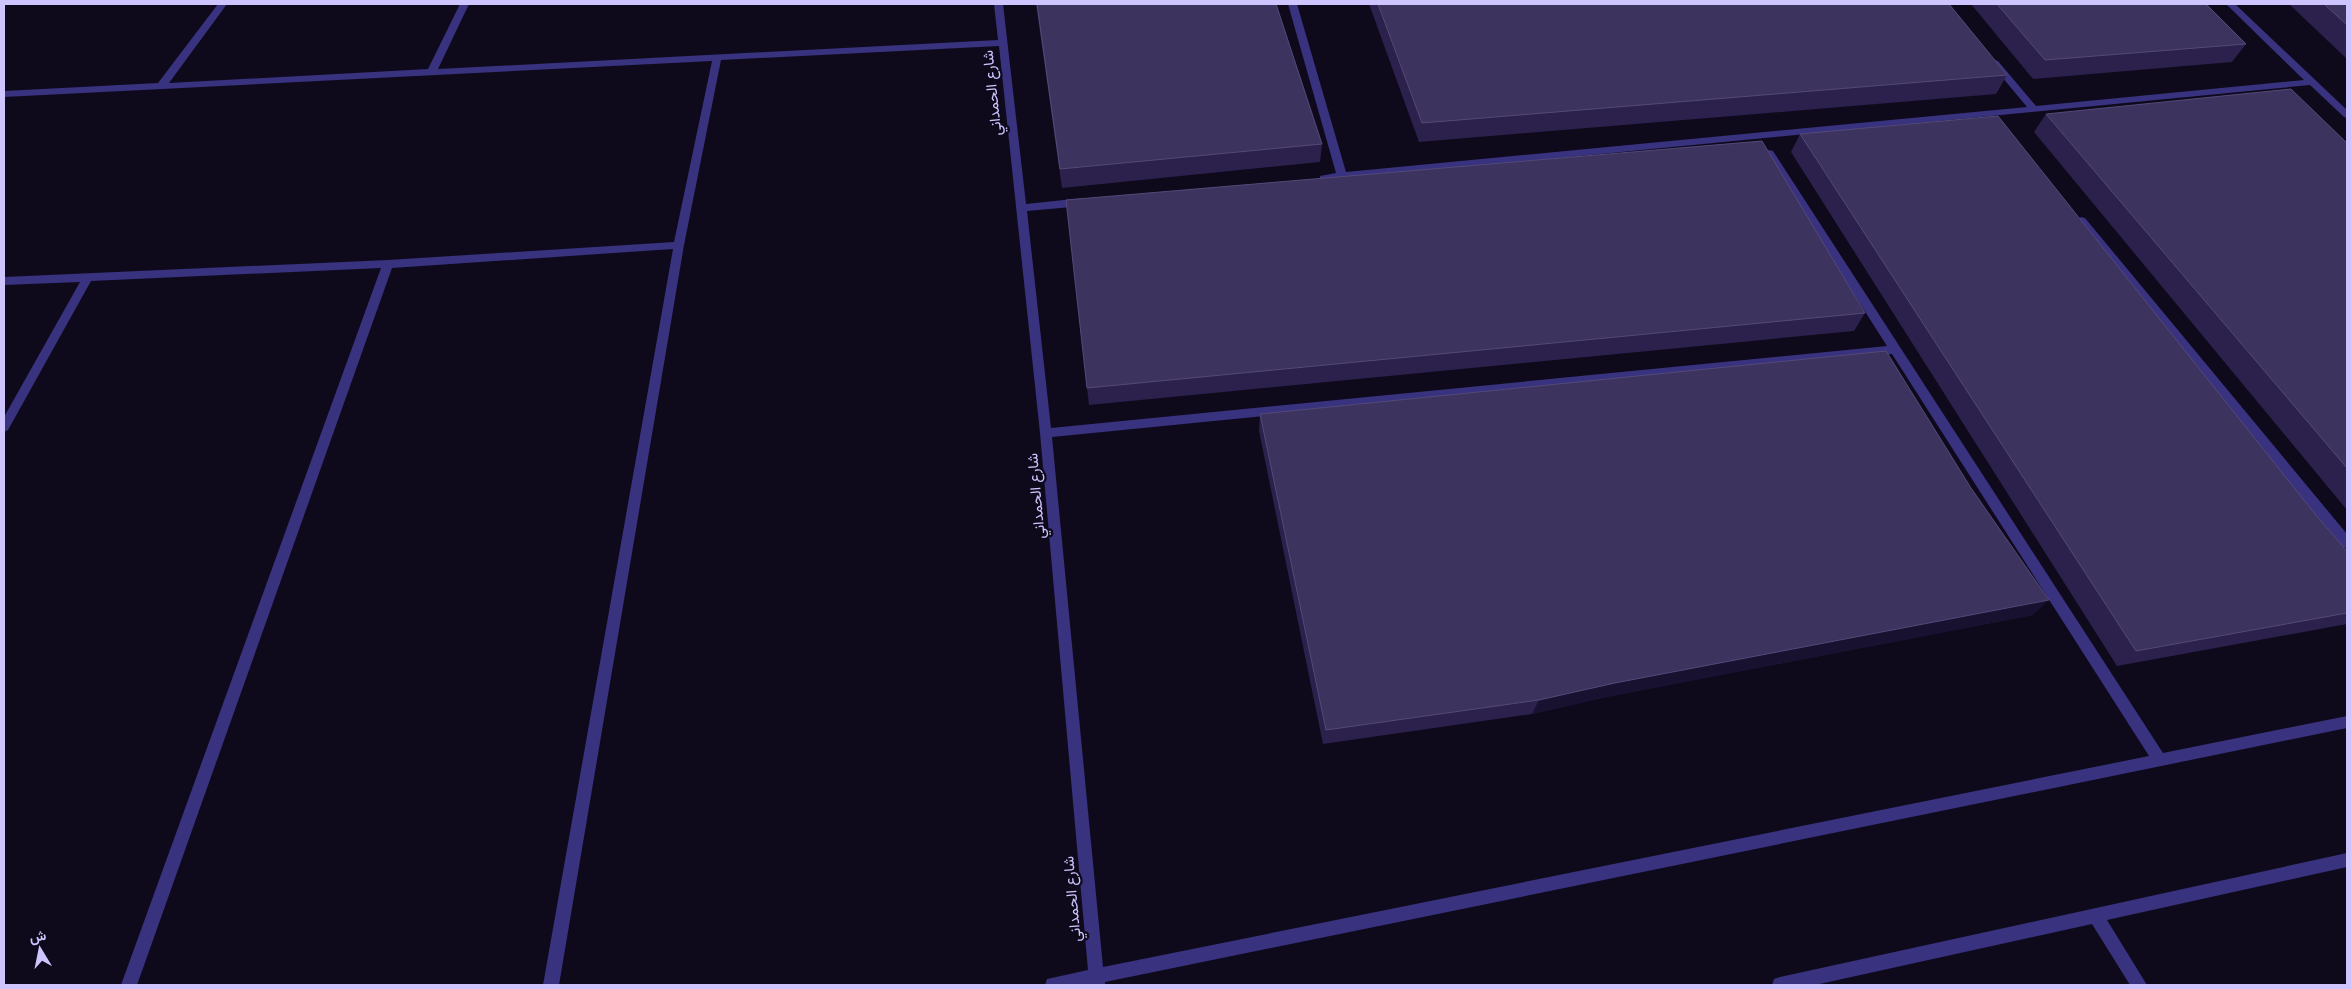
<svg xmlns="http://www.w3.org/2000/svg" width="2351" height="989" viewBox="0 0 2351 989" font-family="'Nunito Sans',Vazirmatn,sans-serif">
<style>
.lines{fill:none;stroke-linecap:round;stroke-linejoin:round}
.minor{fill:#38327f;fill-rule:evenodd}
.wall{fill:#2b214c}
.shaded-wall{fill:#181130}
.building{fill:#3d335f;stroke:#544a78}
.labels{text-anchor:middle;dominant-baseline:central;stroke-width:4.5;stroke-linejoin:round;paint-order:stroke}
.street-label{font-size:15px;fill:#cec5ff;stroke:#0e0a1c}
</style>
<rect width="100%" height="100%" fill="#0e0a1c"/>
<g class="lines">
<path class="minor" d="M218 4H227L169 83 428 69 460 4H469L438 69 998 40 994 4H1003L1026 204 1083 198 1088 202 1083 206 1027 211 1051 428 1887 346 1764 153 1769 150 1773 151 2163 753 2347 716V728L1105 982V985H1045L1047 979 1088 970 1040 433 999 46 721 60 684 245 559 985H543L673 249 392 268 137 985H121L381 268 91 281 8 430 4 432V417L80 282 4 285V277L388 260 674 242 712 61 4 97V91L158 83ZM1892 354 2149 756 1103 967 1052 437Z
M1288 4H1297L1346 172 2027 107 1992 65 1990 63 1995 60 1998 61 2036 106 2304 80 2226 4H2235L2347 110V118L2344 117 2310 85 1324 181 1320 180V176L1336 173Z
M2081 217 2085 218 2347 534V548L2342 547 2077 224 2076 221Z
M2347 853V867L2107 920 2147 985H2130L2092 924 1815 985H1772L1774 979 1780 977Z"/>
</g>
<path class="wall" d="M1036 4H1276L1322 144 1320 162 1062 188Z
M1369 4H1949L2007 75 1996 94 1419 142Z
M1971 4H2206L2246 44 2232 62 2033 79Z
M2289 4H2347V59Z
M2046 114 2347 143V510L2034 132Z
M1800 134 2315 514 2347 551V624L2117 666 1791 152Z
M1066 200 1865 313 1854 331 1089 405Z
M1260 414 2033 615 1606 697 1532 714 1323 744 1259 431Z"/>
<path class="shaded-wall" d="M2049 600 2033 615 1606 697 1532 714 1539 700 1615 683Z"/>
<path class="building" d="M1037 4H1276L1322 144 1060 169Z
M1378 4H1949L2007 75 1422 123Z
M1997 4H2206L2246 44 2045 60Z
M2324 4H2347V25Z
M2291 89 2347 143V468L2046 114Z
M1998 116 2315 514 2347 551V613L2136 651 1800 134Z
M1762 141 1865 313 1087 388 1066 200Z
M1886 351 1971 488 2049 600 1615 683 1539 700 1326 730 1260 414Z"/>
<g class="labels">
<g class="street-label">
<text transform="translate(992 93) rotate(-96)">شارع الحمداني</text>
<text transform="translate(1036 496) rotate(-95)">شارع الحمداني</text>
<text transform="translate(1072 899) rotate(-95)">شارع الحمداني</text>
</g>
</g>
<rect width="2351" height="989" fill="none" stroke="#cec5ff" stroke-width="10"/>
<g transform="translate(40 949) rotate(350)" stroke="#0e0a1c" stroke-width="4" paint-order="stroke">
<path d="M0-4L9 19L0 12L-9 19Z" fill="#cec5ff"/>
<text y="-8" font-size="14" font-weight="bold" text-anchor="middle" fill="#cec5ff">ش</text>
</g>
</svg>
